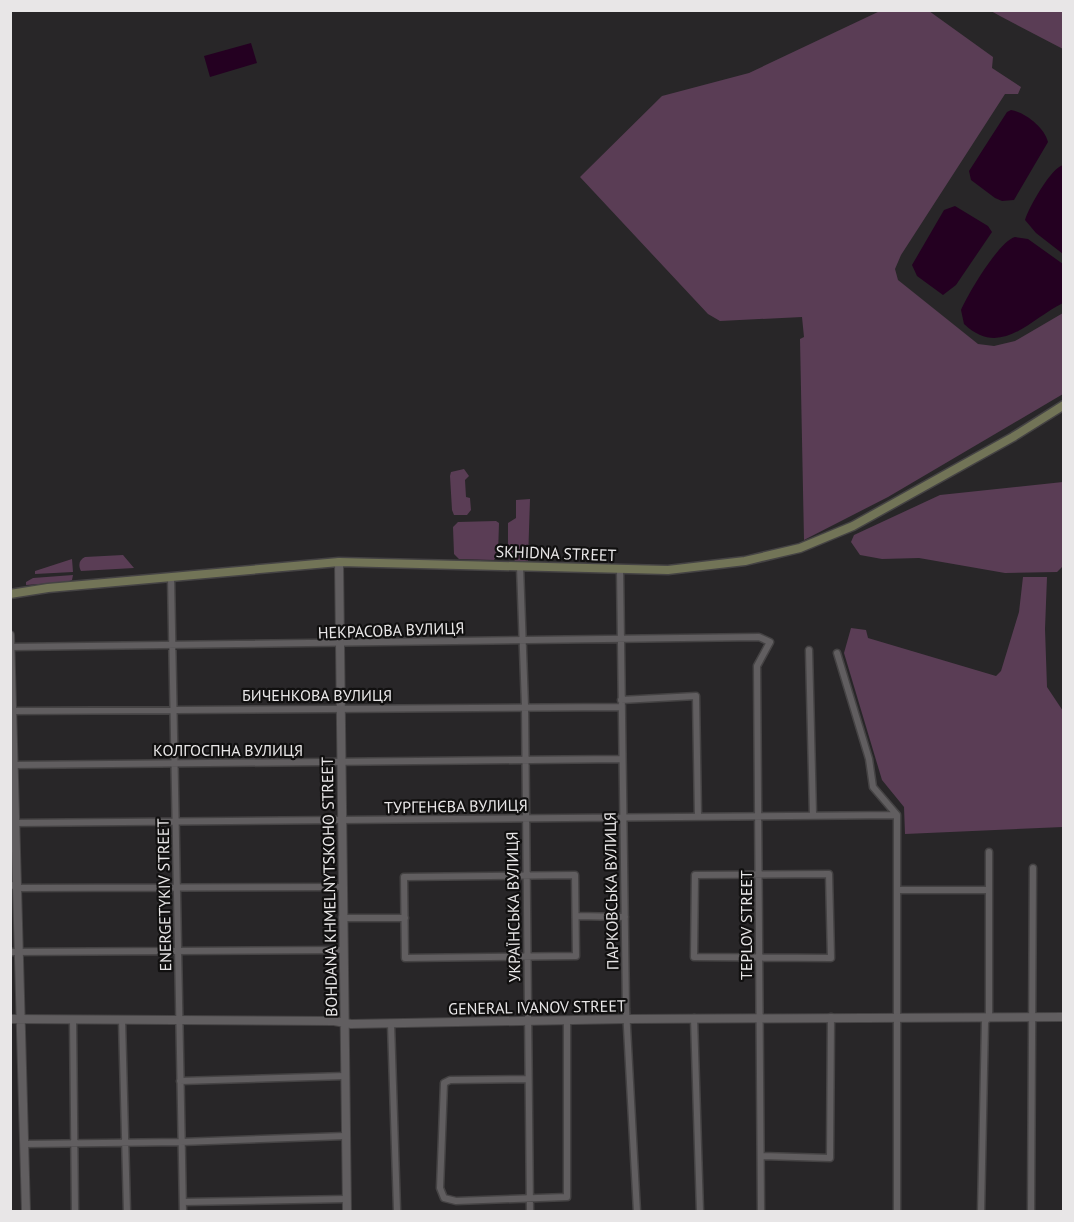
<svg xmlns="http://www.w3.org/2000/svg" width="1074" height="1222" viewBox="0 0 1074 1222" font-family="'PT Sans',sans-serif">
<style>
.green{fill:#5a3d55}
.water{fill:#240021}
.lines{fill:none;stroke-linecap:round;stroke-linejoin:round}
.minor-casing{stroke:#454344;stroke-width:9}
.tertiary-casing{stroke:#454344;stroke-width:10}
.secondary-casing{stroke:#454344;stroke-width:11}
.minor{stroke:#615e60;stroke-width:6}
.tertiary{stroke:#615e60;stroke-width:8}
.secondary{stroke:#727457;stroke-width:8}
.labels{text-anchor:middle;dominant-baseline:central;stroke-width:4.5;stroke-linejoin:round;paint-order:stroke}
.street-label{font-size:16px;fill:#e8e6e7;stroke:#111010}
</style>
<rect width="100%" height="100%" fill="#282628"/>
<path class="green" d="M880 11H929L993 57 992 68 1021 87 1018 94H1005L901 255 895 269 898 280 978 344 994 346 1015 341 1063 313V394L888 497 804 540 800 339 804 337 802 317 720 321 708 314 580 177 662 96 749 73Z
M991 11H1063V49L1000 16Z
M464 469 469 476 465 480 466 497 470 498 471 510 467 515H454L452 510 450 476 451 472Z
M1063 482V566L1057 572 1005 573 919 558 882 559 860 555 851 542 854 535 940 495Z
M530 499 528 561H515L508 552V523L516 518V500Z
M496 521 499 523 498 554 494 560 459 559 454 554 453 527 458 522Z
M123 555 134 568 81 571C78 565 79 560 85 557Z
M72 559 73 572 35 574V571Z
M73 575 72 580 67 582 26 585V582L33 578Z
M1023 577H1047L1045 629 1047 687 1063 711V827L905 834 904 807 882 780 844 653 851 628 866 630 868 638 996 676 1001 671 1019 612Z"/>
<path class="water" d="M251 43 257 63 210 77 204 56Z
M1011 110C1025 112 1045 128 1048 142L1014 200 1002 201 995 198 971 180 969 171 1007 112Z
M1063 165H1064L1063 254 1036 233 1025 220C1029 207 1051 168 1063 165Z
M955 206 988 226 992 232 956 285 943 295 917 276 912 265 944 210Z
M1015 237 1028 239 1063 264V303C1030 319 1001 359 964 324L961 310C968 294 999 241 1015 237Z"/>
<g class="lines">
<defs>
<path id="minor" d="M520 567 525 706 530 1212
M620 570 626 1009 637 1212
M171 577 183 1212
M11 647C260 646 509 642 759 637L770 642 757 666 761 1212
M809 650 813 815
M837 653 869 759 873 787 897 815V1212
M621 700 696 696 698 817
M12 711 621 707
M14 765 622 759
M15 823 897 815
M829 874 831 958 694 957 695 875Z
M575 875 576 956 405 958 404 877Z
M10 884 17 888 342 887
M897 890H989
M577 916 625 917
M342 918H405
M10 952 343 950
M694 1018 700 1212
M73 1020 75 1212
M122 1020 127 1212
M391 1024 397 1210
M528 1079 450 1080 444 1083 440 1188 444 1198 456 1201 567 1197V1020
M180 1081 345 1076
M25 1144 181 1142 345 1136
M761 1156 830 1158 831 1017
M183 1202 346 1199
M981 1212 985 1022 989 1016V852
M1031 1212 1033 868"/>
<path id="tertiary" d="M339 562 347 1212
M10 635 26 1212
M10 1019 334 1021 351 1024 627 1019 1064 1017"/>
<path id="secondary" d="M10 594 48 588 339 562 668 570 745 561 800 548 853 526 1013 437 1064 405"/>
</defs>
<use href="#minor" class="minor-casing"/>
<use href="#tertiary" class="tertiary-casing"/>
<use href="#secondary" class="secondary-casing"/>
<use href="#minor" class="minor"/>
<use href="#tertiary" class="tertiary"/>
<use href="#secondary" class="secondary"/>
</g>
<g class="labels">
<g class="street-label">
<text transform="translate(556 553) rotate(2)">SKHIDNA STREET</text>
<text transform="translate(391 630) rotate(-2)">НЕКРАСОВА ВУЛИЦЯ</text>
<text x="317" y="695">БИЧЕНКОВА ВУЛИЦЯ</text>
<text x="228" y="750">КОЛГОСПНА ВУЛИЦЯ</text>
<text transform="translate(456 806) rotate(-1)">ТУРГЕНЄВА ВУЛИЦЯ</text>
<text transform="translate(329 887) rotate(-91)">BOHDANA KHMELNYTSKOHO STREET</text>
<text transform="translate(611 891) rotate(-91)">ПАРКОВСЬКА ВУЛИЦЯ</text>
<text transform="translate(164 895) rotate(-91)">ENERGETYKIV STREET</text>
<text transform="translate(513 907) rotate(-91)">УКРАЇНСЬКА ВУЛИЦЯ</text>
<text transform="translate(746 925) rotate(-90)">TEPLOV STREET</text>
<text transform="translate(537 1007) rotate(-1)">GENERAL IVANOV STREET</text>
</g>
</g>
<rect width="1074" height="1222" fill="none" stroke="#e8e6e7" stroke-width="24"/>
</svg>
